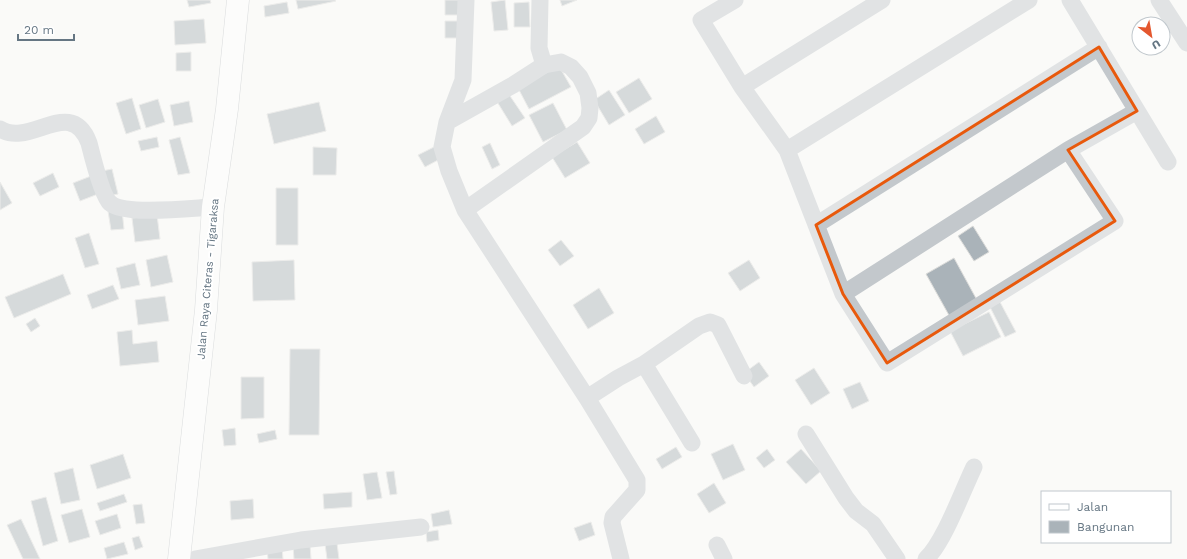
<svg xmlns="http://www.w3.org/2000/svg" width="1187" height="559" viewBox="0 0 1187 559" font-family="'Work Sans',sans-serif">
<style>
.building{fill:#aab3b9;stroke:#dcdcda}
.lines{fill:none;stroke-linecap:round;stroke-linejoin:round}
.primary-casing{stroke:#b5babe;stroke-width:23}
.minor{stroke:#c3c8cc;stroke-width:17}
.primary{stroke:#fff;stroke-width:22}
.marked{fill:none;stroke:#e8590c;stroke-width:3;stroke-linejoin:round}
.labels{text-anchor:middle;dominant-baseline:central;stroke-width:4;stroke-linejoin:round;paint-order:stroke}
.street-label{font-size:11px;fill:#657683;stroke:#fff}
</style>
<rect width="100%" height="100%" fill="#fafaf8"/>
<path class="building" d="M187 0H210L211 3 189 7Z
M296 0H335L336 1 298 9Z
M445 0H459V15H445Z
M505 0 508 30 494 31 491 2Z
M560 0H577L562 6Z
M287 2 289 13 265 17 264 6Z
M529 2 530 27H514V3Z
M204 19 206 43 175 45 174 21Z
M445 21H458V38H445Z
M191 52V71H176V53Z
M559 66 571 87 529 109 518 88Z
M639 78 652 99 629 113 616 92Z
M609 90 625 115 609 125 594 100Z
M508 93 525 118 512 126 496 100Z
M132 98 141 129 126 134 116 103Z
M158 99 165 122 146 128 139 105Z
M189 101 193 122 174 126 170 105Z
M319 102 326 131 274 144 267 114Z
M553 103 567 130 543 142 529 115Z
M656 116 665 132 644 144 635 129Z
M157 137 159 147 141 151 138 141Z
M180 137 190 173 178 175 169 140Z
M577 142 590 163 565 178 552 157Z
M490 143 500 165 492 169 482 147Z
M313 147 337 148 336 175H313Z
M434 147 440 159 425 167 418 155Z
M112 169 118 194 108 196 102 171Z
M53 173 59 187 40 196 33 183Z
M91 176 98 194 80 201 73 183Z
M0 182 12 203 0 210Z
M276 188H298V245H276Z
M122 210 124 229 111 230 108 211Z
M157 215 160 239 135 242 132 218Z
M973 226 989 252 974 261 958 236Z
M89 233 99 264 85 268 75 238Z
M561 240 574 256 560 266 548 250Z
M167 255 173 282 151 287 146 260Z
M954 258 978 302 950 317 926 274Z
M294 260 295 300 253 301 252 262Z
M749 260 760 278 740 291 728 273Z
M135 263 140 285 121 289 116 268Z
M63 274 71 294 14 318 5 297Z
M113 285 119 299 92 309 87 295Z
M599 288 614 313 588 329 573 305Z
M165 296 169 321 138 325 135 300Z
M1000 302 1016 332 1005 337 990 307Z
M989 312 1001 337 963 356 950 331Z
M35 318 40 326 31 332 26 324Z
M132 330 133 344 157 341 159 362 120 366 117 332Z
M290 349H320L319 435H289Z
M759 362 769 376 754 387 744 373Z
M814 368 830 393 811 405 795 380Z
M241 377H264V418L241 419Z
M860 382 869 401 852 409 843 389Z
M235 428 236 445 224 446 222 430Z
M275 430 277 439 259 443 257 434Z
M733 444 745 470 723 480 711 454Z
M676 447 682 457 662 469 656 459Z
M767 449 775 460 764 468 756 458Z
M801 449 821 471 806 484 786 462Z
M123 454 131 478 97 489 90 465Z
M73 468 80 500 61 504 54 473Z
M394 471 397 494 390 495 386 472Z
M377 472 382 498 367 500 363 474Z
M714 483 726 503 709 513 697 494Z
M352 492V507L324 509 323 494Z
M124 494 127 502 100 511 97 503Z
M46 497 58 541 43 546 31 501Z
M253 499 254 518 231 520 230 501Z
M142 504 145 523 136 524 133 505Z
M82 509 90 537 69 543 61 515Z
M449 510 452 524 433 527 431 514Z
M117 514 121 528 100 535 95 521Z
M21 519 40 559H23L7 525Z
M591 522 595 535 579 541 574 528Z
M438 530 439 540 427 542 426 532Z
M139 536 143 547 135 550 132 538Z
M124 542 128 554 107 559 104 548Z
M337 543 339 559H327L325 544Z
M310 544 311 559H294L293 546Z
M282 547 283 559H268L267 549Z"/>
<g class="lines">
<defs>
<path id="primary" d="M179 559 206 310 213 207 227 109 238 0"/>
</defs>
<use href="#primary" class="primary-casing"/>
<path class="minor" d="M466 0 463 80 447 122 442 147 449 171 465 210 587 398 637 480V490L613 517 612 523 621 559
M540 0 539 48 544 65
M735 0 701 20 742 87 787 150 843 294 887 363 1115 221 1068 150 843 294
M1070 0 1168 162
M1159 0 1187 43
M742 87 882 0
M447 122 513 85 544 65 561 62 571 67 580 77 588 93 590 108 589 118 583 127 465 210
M0 129C30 148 71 95 89 143 92 155 102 196 110 203 124 216 192 208 213 207
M787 150 1029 0
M1068 150 1137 111
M816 225 1099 47
M644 364 692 443
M587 398 618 378 644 364 699 326 710 322 718 325 744 376
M806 434 846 498 856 511 873 524 897 559
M717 545 724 559
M195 559 301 540 421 527
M926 559C944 542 962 492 974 467"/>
<use href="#primary" class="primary"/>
</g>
<path d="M0 0H1187V559H0ZM1099 47 1137 111 1068 150 1115 221 887 363 843 294 816 225Z" fill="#fafaf8" fill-opacity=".55" fill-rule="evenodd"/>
<path class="marked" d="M1099 47 1137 111 1068 150 1115 221 887 363 843 294 816 225Z"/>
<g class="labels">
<g class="street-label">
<text transform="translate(208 279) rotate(-85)">Jalan Raya Citeras - Tigaraksa</text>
</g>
</g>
<rect x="1041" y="491" width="130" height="52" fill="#ffffff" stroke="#c1c8cd"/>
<rect x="1049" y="504" width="20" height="6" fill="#ffffff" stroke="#c1c8cd"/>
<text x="1077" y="511" font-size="12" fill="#657683">Jalan</text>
<rect x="1049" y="521" width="20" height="12" fill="#aab3b9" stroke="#c1c8cd"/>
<text x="1077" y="531" font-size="12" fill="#657683">Bangunan</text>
<g transform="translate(1151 36) rotate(149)"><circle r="19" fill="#ffffff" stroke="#c1c8cd"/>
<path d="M0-3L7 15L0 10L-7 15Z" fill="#e4572e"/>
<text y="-6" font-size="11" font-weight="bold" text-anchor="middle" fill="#657683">U</text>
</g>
<path d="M18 34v6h56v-6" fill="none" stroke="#657683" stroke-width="2"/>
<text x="24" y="34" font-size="12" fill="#657683" stroke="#ffffff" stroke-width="3" paint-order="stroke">20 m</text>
</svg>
